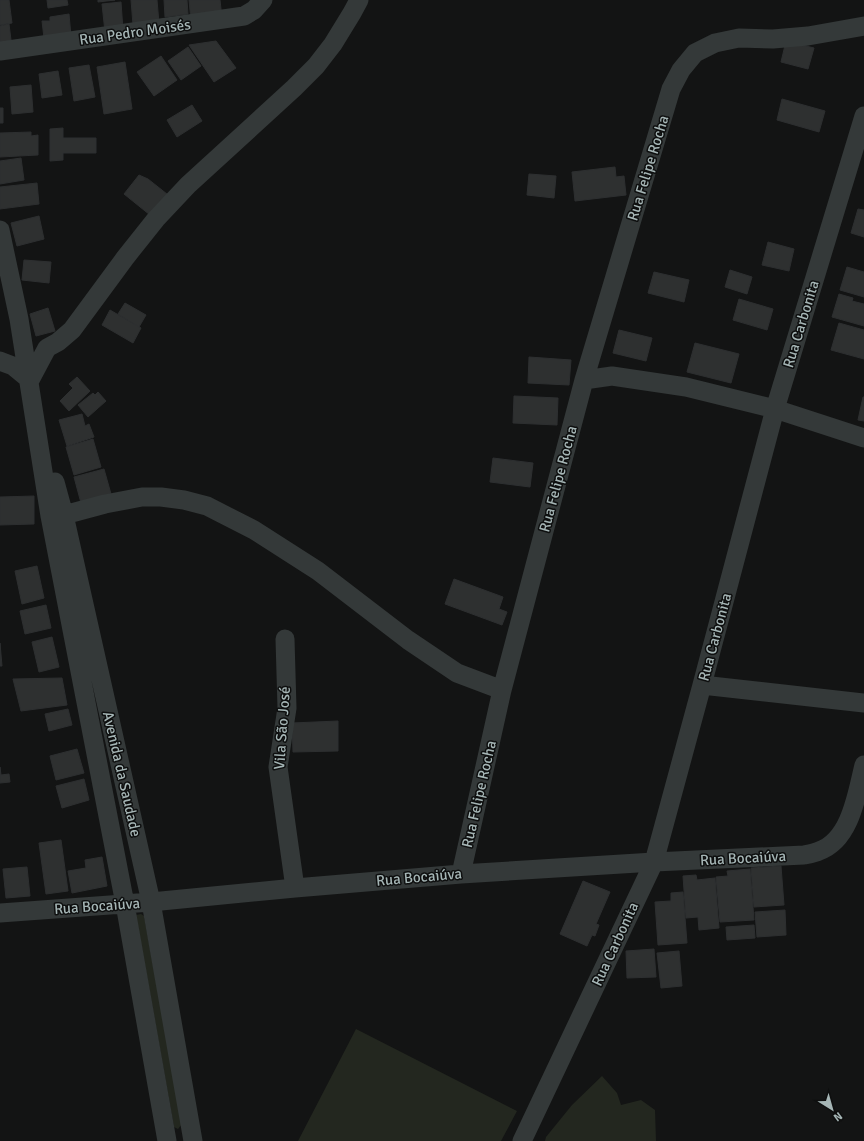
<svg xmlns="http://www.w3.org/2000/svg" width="864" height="1141" viewBox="0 0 864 1141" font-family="Signika,sans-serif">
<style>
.green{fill:#23271f}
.building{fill:#2e3030;stroke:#2d2f30}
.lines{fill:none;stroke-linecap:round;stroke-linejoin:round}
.minor{stroke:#343939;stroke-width:19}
.labels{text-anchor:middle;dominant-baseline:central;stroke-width:3;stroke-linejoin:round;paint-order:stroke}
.street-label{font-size:15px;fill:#a5b5b5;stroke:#0e0f0f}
</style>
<rect width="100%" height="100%" fill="#131414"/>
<path class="green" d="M141 914 144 916 182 1124 178 1129 174 1127 136 915Z
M356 1029 517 1111 501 1141H298Z
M602 1076 617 1093 621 1105 641 1100 655 1110 656 1141H545L546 1137 572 1105Z"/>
<path class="building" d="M0 0H9L12 23 0 25Z
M47 0H67L68 5 48 8Z
M98 0H115L98 2Z
M131 0H157L159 23 133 25Z
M164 0H187L188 14 165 17Z
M189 0H220L222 18 191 21Z
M121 2 123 30 105 32 102 4Z
M69 14 71 36 44 38 42 21H50V17Z
M9 24 12 48 0 50V26Z
M216 41 236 68 214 82 189 45Z
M786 41 814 48 808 69 781 62Z
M188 47 201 66 181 80 168 61Z
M161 56 177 80 154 96 137 72Z
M125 62 132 109 104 114 97 67Z
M89 65 95 97 74 101 69 68Z
M58 71 62 95 42 98 39 74Z
M31 85 33 112 12 114 10 87Z
M782 99 825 111 819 132 777 120Z
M192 105 202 121 177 137 167 120Z
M0 108H3V123H0Z
M63 128V138H96V153H63V160L50 161V129Z
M31 132V136L38 135V155L0 157V133Z
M21 158 24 180 0 184V161Z
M615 167 616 177 624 176 626 195 575 201 572 172Z
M529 174 556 176 554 198 527 195Z
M139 175 148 179 172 198 155 219 124 194Z
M37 183 39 204 0 209V187Z
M858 209 864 210V237L851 233Z
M39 216 44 239 17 246 11 223Z
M768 242 794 249 789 271 762 265Z
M24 260 51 262 49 283 22 280Z
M847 267 864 272V297L840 290Z
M730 270 752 277 747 294 725 287Z
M654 272 689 280 684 302 648 293Z
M839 294 853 298 852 301 864 304V326L832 317Z
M739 299 773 309 767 330 733 320Z
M125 303 146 315 139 327 118 314Z
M48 308 55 331 36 336 30 314Z
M110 310 141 328 133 343 102 325Z
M839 323 864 330V359L831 350Z
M619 330 652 338 646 361 613 353Z
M695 343 739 354 731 383 687 372Z
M529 357 571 360 569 385 528 383Z
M77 377 90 391 69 411 60 401 73 388 69 384Z
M98 392 106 401 88 417 78 405 93 393 95 395Z
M514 396 558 398 557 425 513 423Z
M863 397H864V421L858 420Z
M82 414 85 426 89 424 94 437 67 446 59 420Z
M93 439 101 467 74 475 66 447Z
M493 458 533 463 530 487 490 482Z
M104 469 111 494 81 503 74 477Z
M34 496V524L0 525V497Z
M37 566 44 598 22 604 15 571Z
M454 579 503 597 499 609 507 612 502 625 445 604Z
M46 605 51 628 25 634 20 611Z
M52 637 59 667 39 672 32 642Z
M0 643 2 666H0Z
M62 678 67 705 21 711 13 679Z
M68 709 72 725 49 731 45 714Z
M338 721V751L293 752 292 723Z
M77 749 84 773 56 780 50 756Z
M0 767 1 775 9 774 10 782 0 783Z
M84 779 89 800 62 808 56 786Z
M61 840 68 891 46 894 39 843Z
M102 857 107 886 72 893 68 871 86 868 85 860Z
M781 866 784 905 754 907 751 868Z
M27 867 30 896 6 898 3 869Z
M750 869 754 920 720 922 716 877 728 876 727 871Z
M696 875 697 880 715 878 719 928 699 930 698 917 686 918 683 876Z
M583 881 610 892 596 924 599 925 595 936 592 935 587 946 560 934Z
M683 892 687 943 658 945 655 902 671 901V893Z
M785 910 786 935 757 937 755 912Z
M754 925 755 938 727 940 726 927Z
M654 949 656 977 627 978 626 951Z
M679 951 682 986 661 988 657 953Z"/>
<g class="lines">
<path class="minor" d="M0 51 244 16 254 10 263 0
M0 230 19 319 50 516 125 904 167 1141
M0 361 13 366 30 380 47 348 58 342 72 330 125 258 156 219 188 185 294 88 316 66 333 44 352 13 359 0
M584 380 612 376 686 387 775 409 864 438
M55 482 64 515 151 902 193 1141
M51 516 64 515 105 504 142 497H161L184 500 207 506 254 530 318 571 408 640 457 673 502 690
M285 639 287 708 278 767 295 888
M702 685 864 703
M461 874 502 690 584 380 671 89 681 70 695 53 715 43 739 38 773 39 808 36 864 26
M0 913 151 902 295 888 461 874 654 862 804 855C809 854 815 853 819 851 851 840 857 793 864 765
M522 1141 654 862 702 685 775 409 864 116"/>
</g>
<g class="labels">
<g class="street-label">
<text transform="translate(135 32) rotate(-8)">Rua Pedro Moisés</text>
<text transform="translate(648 168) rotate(-73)">Rua Felipe Rocha</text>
<text transform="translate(801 324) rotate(-73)">Rua Carbonita</text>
<text transform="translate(558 479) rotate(-75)">Rua Felipe Rocha</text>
<text transform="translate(715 637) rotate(-75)">Rua Carbonita</text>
<text transform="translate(282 728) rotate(-86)">Vila São José</text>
<text transform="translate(122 774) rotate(77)">Avenida da Saudade</text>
<text transform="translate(479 794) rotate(-77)">Rua Felipe Rocha</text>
<text transform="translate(743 858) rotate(-3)">Rua Bocaiúva</text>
<text transform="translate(419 877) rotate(-5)">Rua Bocaiúva</text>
<text transform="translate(97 906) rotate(-4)">Rua Bocaiúva</text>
<text transform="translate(615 944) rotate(-65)">Rua Carbonita</text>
</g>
</g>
<g transform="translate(832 1109) rotate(143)" stroke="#0e0f0f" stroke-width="3" paint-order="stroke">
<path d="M0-3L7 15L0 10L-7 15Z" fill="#a5b5b5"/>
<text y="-6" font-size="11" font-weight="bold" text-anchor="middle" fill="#a5b5b5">N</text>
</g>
</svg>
